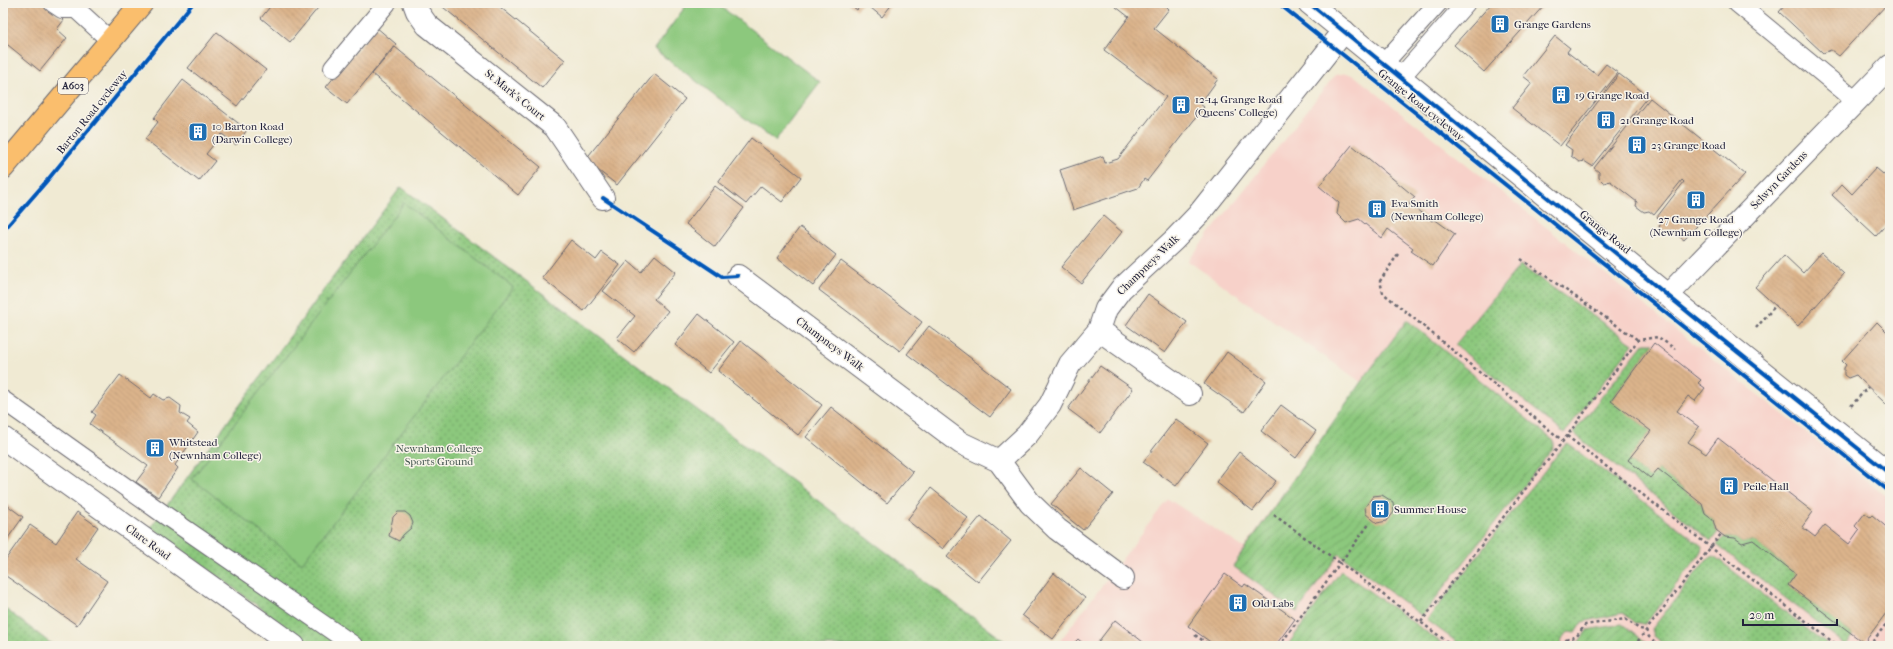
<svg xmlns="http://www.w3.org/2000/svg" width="1893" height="649" viewBox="0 0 1893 649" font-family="'IM FELL French Canon',serif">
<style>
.built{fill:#f7d1c9}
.grass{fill:url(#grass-dots);stroke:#57755c}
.garden{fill:url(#garden-furrows);stroke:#57755c}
.pitch{fill:#8cc87d;stroke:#57755c}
.building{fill:url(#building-back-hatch)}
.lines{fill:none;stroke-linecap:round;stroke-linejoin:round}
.service-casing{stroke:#6a6870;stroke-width:20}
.minor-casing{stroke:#6a6870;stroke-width:24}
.tertiary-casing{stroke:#6a6870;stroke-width:24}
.primary-casing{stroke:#6a6870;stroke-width:24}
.path{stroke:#6a6870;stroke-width:2.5;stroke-dasharray:3 3;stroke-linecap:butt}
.service{stroke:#fff;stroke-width:18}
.minor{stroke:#fff;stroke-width:22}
.tertiary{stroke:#fff;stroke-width:22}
.primary{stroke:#fabe6d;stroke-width:22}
.cycleway-casing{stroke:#f7f3e8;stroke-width:6}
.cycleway{stroke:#0057b8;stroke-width:4}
.labels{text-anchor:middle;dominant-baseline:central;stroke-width:3;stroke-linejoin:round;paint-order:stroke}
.shield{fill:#f7f3e8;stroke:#62616f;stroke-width:1}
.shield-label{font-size:10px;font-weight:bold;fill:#22223b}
.poi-label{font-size:11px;fill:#22223b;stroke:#f7f3e8;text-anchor:start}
.street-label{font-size:11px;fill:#22223b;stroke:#f7f3e8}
.park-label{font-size:11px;fill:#42544f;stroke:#f7f3e8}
</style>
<defs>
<pattern id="grass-dots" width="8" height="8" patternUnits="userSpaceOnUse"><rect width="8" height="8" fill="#8cc87d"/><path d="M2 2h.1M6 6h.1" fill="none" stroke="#72a268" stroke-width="1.8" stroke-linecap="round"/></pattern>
<pattern id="garden-furrows" width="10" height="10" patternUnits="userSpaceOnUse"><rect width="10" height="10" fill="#8cc87d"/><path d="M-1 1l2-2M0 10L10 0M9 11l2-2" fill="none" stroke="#72a268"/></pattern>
<pattern id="building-back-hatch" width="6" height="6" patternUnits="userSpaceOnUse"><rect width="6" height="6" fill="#dbb48b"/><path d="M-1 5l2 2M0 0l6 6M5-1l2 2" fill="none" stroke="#bc9a79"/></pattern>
</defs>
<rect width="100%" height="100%" fill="#f7f3e8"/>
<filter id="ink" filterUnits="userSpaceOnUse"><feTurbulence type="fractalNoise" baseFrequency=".025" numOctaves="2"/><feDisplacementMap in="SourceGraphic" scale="8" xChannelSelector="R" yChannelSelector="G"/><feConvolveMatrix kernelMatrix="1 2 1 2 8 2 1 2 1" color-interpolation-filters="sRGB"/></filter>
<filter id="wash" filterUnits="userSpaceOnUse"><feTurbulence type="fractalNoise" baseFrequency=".012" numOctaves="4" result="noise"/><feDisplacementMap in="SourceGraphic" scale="16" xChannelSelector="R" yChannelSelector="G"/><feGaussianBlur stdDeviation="0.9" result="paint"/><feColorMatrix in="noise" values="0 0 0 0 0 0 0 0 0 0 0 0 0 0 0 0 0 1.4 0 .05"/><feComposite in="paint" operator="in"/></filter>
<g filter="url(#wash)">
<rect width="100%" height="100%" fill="#f0ead3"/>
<path class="built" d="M1347 73 1356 77 1890 499V646H1056L1168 499 1244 548 1361 382 1188 261 1335 75Z"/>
<path class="grass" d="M401 187 1011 646H312L151 527 331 280Z
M1520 265 1633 344 1564 433 1455 345Z
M1644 343H1654L1611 400 1651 431 1629 460 1650 478 1658 469 1702 504 1705 514 1713 520 1716 530 1718 532 1711 541 1573 433Z
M1568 444 1702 546 1701 553 1645 624H1637L1623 613 1582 622 1575 633 1569 632C1563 636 1560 639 1562 646H1462L1427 620 1564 446Z
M1724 537 1735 538 1742 543 1753 540 1796 574 1788 585 1854 635 1846 645 1717 545Z
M1714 556 1829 646H1667L1654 636 1652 629 1707 559Z
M3 607 54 646H3Z"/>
<path class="garden" d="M1407 320 1554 441V447L1422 616 1339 554 1297 612 1233 566 1361 382Z
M1341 571 1446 646H1287Z
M1622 624 1651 646H1576L1587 630Z"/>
<path class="pitch" d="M688 3H716L820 82 775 141 654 49Z
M404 203 513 287 302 563 192 479Z"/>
<g id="blocks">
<path class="building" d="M3 3H44L64 20 57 29 67 38 40 71 3 41Z
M273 3H322L290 42 261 18Z
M438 3H495L565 60 542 88Z
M848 3H862L857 10Z
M865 3H893L882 17Z
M1111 3H1166V6L1169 9 1154 28 1218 79 1200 104 1204 107 1147 181 1144 179 1138 188 1073 210 1060 170 1103 156 1105 163 1118 159 1166 97 1104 50 1129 17Z
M1492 3H1546L1484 72 1454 45Z
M1787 3H1888L1839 56 1831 50 1823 53 1779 12Z
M376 27 396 44 347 104 326 87Z
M217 32 266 70 237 106 188 68Z
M1555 36 1570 48 1567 52 1597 75 1606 64 1618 73 1560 146 1512 108 1532 83 1523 76Z
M395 47 541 167 518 195 372 74Z
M654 74 685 99 617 185 585 160Z
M1619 74 1648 96 1592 166 1584 161 1579 162 1571 156 1572 150 1565 145Z
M183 80 247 130 236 145 222 134 206 154 215 161 199 181 145 139 158 122 154 118Z
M1650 98 1745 174 1684 240 1671 230 1665 232 1659 228 1661 221 1657 217 1684 182 1682 180 1654 215 1649 211 1644 212 1636 206 1637 202 1610 181 1604 183 1599 178V172L1594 168Z
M751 138 801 177 782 202 761 186 746 204 718 182Z
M1352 145 1415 197 1409 204 1432 221 1434 219 1455 234 1433 266 1411 251 1413 248 1388 229 1382 238 1359 219 1346 223 1337 214 1339 203 1319 186Z
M1876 168 1890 180V220L1876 236 1832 195 1842 184 1852 194Z
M715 186 744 208 715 247 686 224Z
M1103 216 1122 232 1081 283 1061 267Z
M800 227 836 255 813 286 777 258Z
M571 240 596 260 602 252 620 265 584 311 542 278Z
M1821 253 1844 274 1798 326 1755 287 1784 255 1803 273Z
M655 255 676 272 654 299 668 311 634 352 617 338 635 316 603 291 628 261 641 272Z
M841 261 922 322 900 351 819 290Z
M1148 294 1187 322 1165 353 1126 325Z
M699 314 734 342 709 373 675 345Z
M1877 322 1890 335V402L1887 405 1856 375 1848 378 1844 375V368L1846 365 1842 361Z
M929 326 1011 389 990 417 907 354Z
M741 341 822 405 798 435 718 371Z
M1654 343 1701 380 1698 383 1705 388 1695 401 1688 396 1677 411 1699 427 1688 442 1706 454 1718 438 1813 512 1802 527 1815 537 1825 525 1849 544 1859 530 1855 526 1865 513 1870 517 1872 515 1890 530V610L1889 609 1864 643 1788 585 1796 574 1753 540 1742 543 1735 538 1725 537 1716 530 1713 520 1705 514 1702 504 1658 469 1650 478 1628 460 1651 431 1611 401Z
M1227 352 1266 381 1244 412 1204 384Z
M1100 366 1133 389 1100 433 1068 409Z
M120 375 151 398 154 394 163 400 170 398 181 406 180 413 190 419 187 423 198 432 175 465 178 468 158 497 136 482 148 466 90 424 96 415 92 412Z
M1281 405 1316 431 1296 458 1261 431Z
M831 407 913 472 887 503 806 437Z
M1176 419 1208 443 1176 486 1143 462Z
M1239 452 1276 481 1253 511 1216 482Z
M1081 468 1113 494 1083 530 1051 504Z
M931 488 968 518 943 549 907 520Z
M1382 495 1393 502 1394 512 1387 521 1377 523 1366 514 1365 507 1373 496Z
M3 502 23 517 3 545Z
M77 512 98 527 76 559 107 581 77 625 3 574V563L30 525 56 543Z
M398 512H405L410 516 413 523 411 528 403 535 399 541 389 536 393 517Z
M981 516 1011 541 978 582 947 557Z
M1054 573 1085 598 1053 639 1022 615Z
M1225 574 1243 587 1245 584 1295 619 1275 646H1216L1188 626Z
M1115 620 1148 646H1095Z
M1078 639 1086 646H1071Z"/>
</g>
</g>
<g filter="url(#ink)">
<use href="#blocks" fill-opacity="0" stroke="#6a6870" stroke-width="1"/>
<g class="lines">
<defs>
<path id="service" d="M53 3 62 9H76
M76 3V9L111 41
M1737 3 1856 101
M1384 63 1438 3
M333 68 387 3
M1401 77 1466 3
M3 400 162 513 353 645"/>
<path id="minor" d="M414 3 417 11 427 25 555 127 603 198
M738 276 961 443 999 461 1027 435 1050 405 1070 364 1099 330 1106 309 1121 289 1174 240 1198 215 1344 31
M1668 295 1890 66
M1099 330 1190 394
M3 438 294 646
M999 461 1030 503 1057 529 1123 578"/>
<path id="tertiary" d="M1309 3 1694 317 1890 474"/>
<path id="primary" d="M3 168 142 3"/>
</defs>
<use href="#service" class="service-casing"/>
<use href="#minor" class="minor-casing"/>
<use href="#tertiary" class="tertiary-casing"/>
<use href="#primary" class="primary-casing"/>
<path class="path" d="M1398 254 1380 281 1383 293 1563 441
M1521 259 1638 340
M1756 328 1776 305
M1851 406 1868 387
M1567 436 1838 646
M1274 515 1340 563 1370 523
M1421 622 1567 436 1638 340 1658 337 1675 349
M1646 630 1649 637 1661 646
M1195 635 1211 646
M1567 640 1575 646
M1279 646 1340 563 1453 646
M1567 646 1566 640 1577 636 1585 625 1625 619 1639 629 1646 630
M1634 646 1721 534
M1850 646 1853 643 1857 646
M1869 646 1890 619"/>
<use href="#service" class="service"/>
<use href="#minor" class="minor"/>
<use href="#tertiary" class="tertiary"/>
<use href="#primary" class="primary"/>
<defs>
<path id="cycleway" d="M1278 3 1890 492
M1309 3 1694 317 1890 474
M603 198 722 277 738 276
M3 231 45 183 193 3"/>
</defs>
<use href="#cycleway" class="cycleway-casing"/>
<use href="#cycleway" class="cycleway"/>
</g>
</g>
<defs>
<symbol id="building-square" viewBox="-11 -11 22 22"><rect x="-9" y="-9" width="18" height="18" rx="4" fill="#1f6fb2" stroke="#f7f3e8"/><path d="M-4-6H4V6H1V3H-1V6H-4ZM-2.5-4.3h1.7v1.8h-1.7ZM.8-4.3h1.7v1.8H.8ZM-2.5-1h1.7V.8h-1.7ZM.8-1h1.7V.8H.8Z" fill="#fff"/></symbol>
</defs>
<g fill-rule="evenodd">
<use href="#building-square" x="1489" y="13" width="22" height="22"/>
<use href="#building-square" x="1550" y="84" width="22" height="22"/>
<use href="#building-square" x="1170" y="94" width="22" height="22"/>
<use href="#building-square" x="1595" y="109" width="22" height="22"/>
<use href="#building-square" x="187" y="121" width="22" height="22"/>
<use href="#building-square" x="1626" y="134" width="22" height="22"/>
<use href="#building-square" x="1685" y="189" width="22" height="22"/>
<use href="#building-square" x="1366" y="198" width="22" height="22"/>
<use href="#building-square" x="144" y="437" width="22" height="22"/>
<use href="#building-square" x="1718" y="475" width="22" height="22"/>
<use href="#building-square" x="1369" y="498" width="22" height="22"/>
<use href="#building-square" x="1227" y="592" width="22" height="22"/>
</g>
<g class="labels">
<rect class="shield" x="58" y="78" width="30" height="16" rx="3"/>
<g class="shield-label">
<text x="73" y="86">A603</text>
</g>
<g class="poi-label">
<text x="1514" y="24">Grange Gardens</text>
<text x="1575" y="95">19 Grange Road</text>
<text x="1195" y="99">12-14 Grange Road<tspan x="1195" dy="13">(Queens' College)</tspan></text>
<text x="1620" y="120">21 Grange Road</text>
<text x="212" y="126">10 Barton Road<tspan x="212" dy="13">(Darwin College)</tspan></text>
<text x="1651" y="145">23 Grange Road</text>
<text x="1391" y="203">Eva Smith<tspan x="1391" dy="13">(Newnham College)</tspan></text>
<text x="1696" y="219" text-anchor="middle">27 Grange Road<tspan x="1696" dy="13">(Newnham College)</tspan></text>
<text x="169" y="442">Whitstead<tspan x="169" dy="13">(Newnham College)</tspan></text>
<text x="1743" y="486">Peile Hall</text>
<text x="1394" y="509">Summer House</text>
<text x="1252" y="603">Old Labs</text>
</g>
<g class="street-label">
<text transform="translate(515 95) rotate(39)">St Mark's Court</text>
<text transform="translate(1421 105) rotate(39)">Grange Road cycleway</text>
<text transform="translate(92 112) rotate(-51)">Barton Road cycleway</text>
<text transform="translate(1779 180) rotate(-46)">Selwyn Gardens</text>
<text transform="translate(1605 232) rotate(39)">Grange Road</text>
<text transform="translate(1148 265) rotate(-44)">Champneys Walk</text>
<text transform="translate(830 344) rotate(37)">Champneys Walk</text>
<text transform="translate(148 542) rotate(36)">Clare Road</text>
</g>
<g class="park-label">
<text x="439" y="448">Newnham College<tspan x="439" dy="13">Sports Ground</tspan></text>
</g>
</g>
<rect width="1893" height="649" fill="none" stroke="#f7f3e8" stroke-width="16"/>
<path d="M1743 619v6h94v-6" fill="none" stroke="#22223b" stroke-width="2"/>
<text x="1749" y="619" font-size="12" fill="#22223b" stroke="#f7f3e8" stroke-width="3" paint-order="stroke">20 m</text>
</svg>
